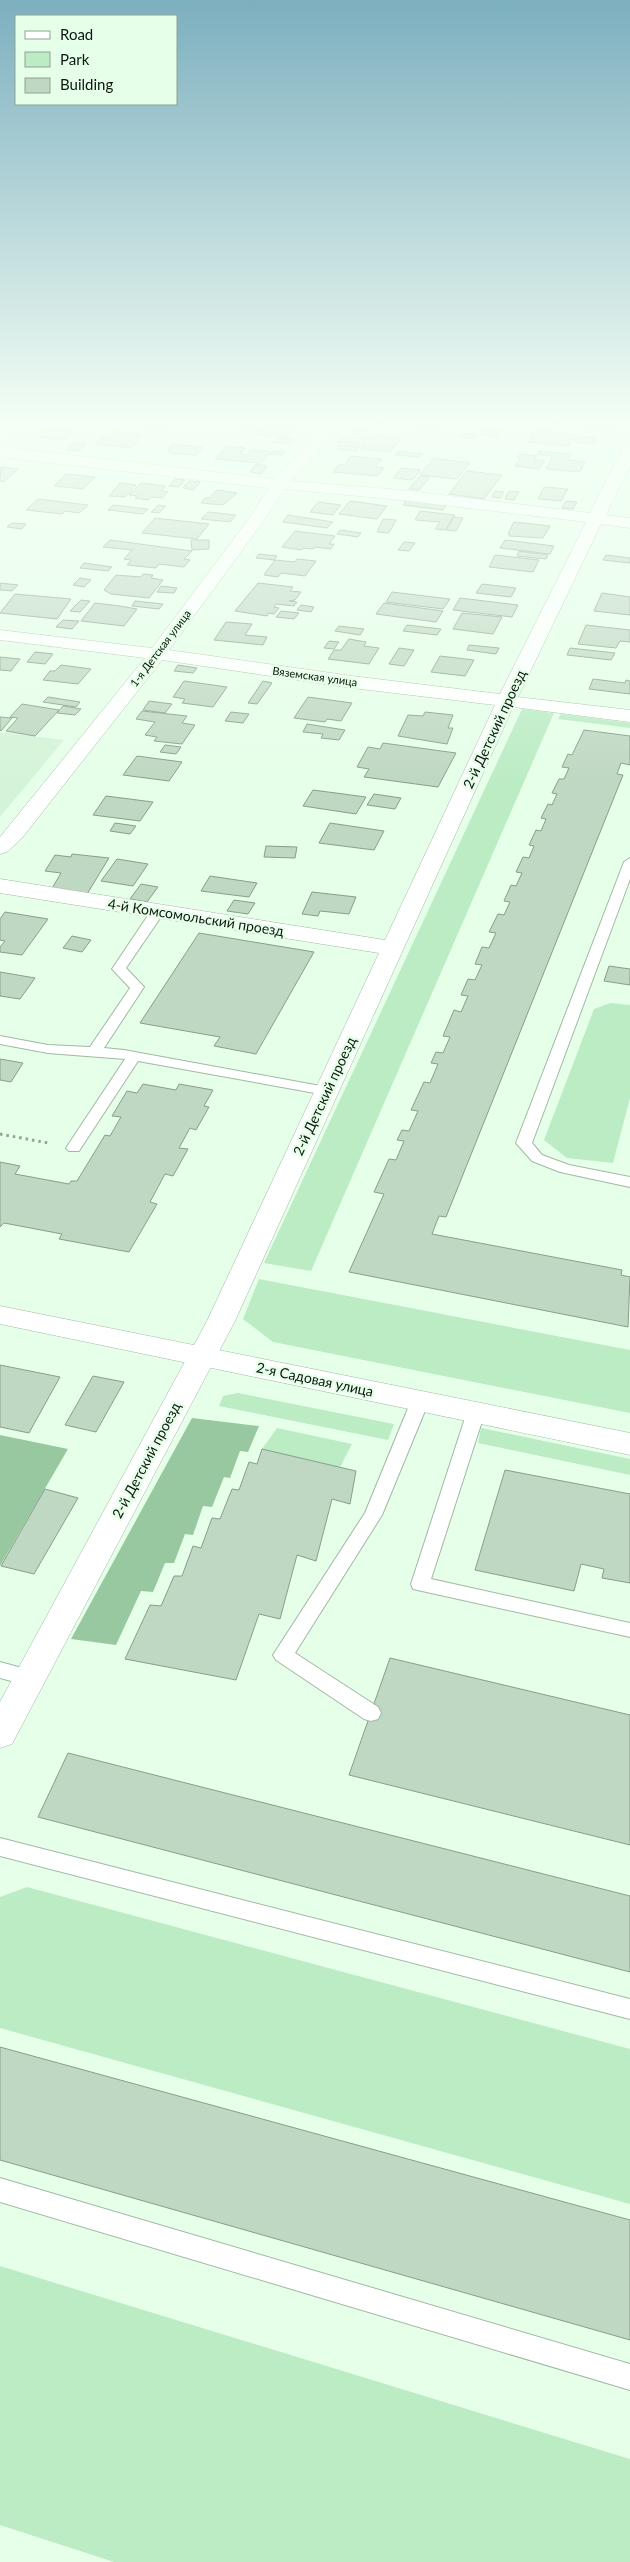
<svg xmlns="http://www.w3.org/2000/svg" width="630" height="2562" viewBox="0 0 630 2562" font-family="Lato,sans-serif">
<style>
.built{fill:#d4f4d9}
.green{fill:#bcecc4}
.forest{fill:#98c8a0}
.building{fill:#bfd8c3;stroke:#879e8b}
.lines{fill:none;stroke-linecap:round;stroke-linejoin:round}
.lane-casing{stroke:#a1b8a4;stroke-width:2}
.street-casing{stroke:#a1b8a4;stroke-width:1}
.secondary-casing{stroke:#a1b8a4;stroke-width:1}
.path{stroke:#91a494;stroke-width:3;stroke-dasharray:2.5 4;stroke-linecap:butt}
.lane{fill:#fff;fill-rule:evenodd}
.street{fill:#fff;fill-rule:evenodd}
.secondary{fill:#fff;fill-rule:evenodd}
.labels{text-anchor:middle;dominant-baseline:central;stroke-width:5;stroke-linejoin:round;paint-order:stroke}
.far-street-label{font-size:11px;fill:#0e1710;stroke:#e6ffe9}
.street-label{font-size:14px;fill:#0e1710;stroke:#e6ffe9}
</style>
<rect width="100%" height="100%" fill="#e6ffe9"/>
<path class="built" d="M0 732 64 740 0 817Z"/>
<path class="green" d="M522 709 554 713 311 1271 264 1263Z
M561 714 630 723V728L558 719Z
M610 1003 630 1005V1098L613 1163 567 1158 544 1140 594 1009Z
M259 1279 630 1350V1413L273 1342 243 1319Z
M238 1393 394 1424 388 1440 219 1406 223 1396Z
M277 1428 352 1444 340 1467 262 1449Z
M481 1428 630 1459V1475L478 1443Z
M27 1887 630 2049V2204L0 2028V1897Z
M0 2266 630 2459V2562H114L0 2525Z"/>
<path class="forest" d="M192 1418 259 1426 248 1452 240 1451 230 1478 224 1477 212 1507 203 1506 193 1535 185 1534 174 1563H165L153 1592 141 1591 116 1645 71 1639Z
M0 1435 68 1449 0 1566Z"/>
<path class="building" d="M144 423H169L163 430 140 427Z
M221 423H259L253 429 219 424Z
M266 423H290L297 424 284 438 254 434 259 430H264L269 425Z
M377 423H414L411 427Z
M422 423H435L444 424 440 430 419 428Z
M552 423H620L616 430Z
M47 428 74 431 65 440 38 437Z
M357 428 371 429 366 436 352 434Z
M484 430 501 431 498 436 481 435Z
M535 430 576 435 569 446 528 442Z
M109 431 143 435 131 448 96 444Z
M462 433 478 435 475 439 459 437Z
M372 434 401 438 390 452 361 449 364 445 339 442 343 438H369Z
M578 436 597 438 593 444 574 442Z
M277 438 294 440 290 444 273 442Z
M74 443 86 444 79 451 67 450Z
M172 444 203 447 196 455 170 453 171 451H168Z
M341 445 359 447 356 451 338 449Z
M227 446 245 448 240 454 247 455 251 450 285 452 282 455 269 454 261 463 215 459Z
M398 451 423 454 420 457 395 455Z
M539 451 571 454 568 460 585 462 580 472 546 469 553 456 537 454Z
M520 454 537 456 534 459 545 461 539 469 515 466 521 457H517Z
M351 456 382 459 376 467 384 468 378 476 333 472 339 464 345 465Z
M434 458 470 463 457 479 420 475Z
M256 464 267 466 261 474 250 472Z
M1 467 18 469 4 482 0 481Z
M402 468 421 470 412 480 393 478Z
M467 471 502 475 484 499 449 494Z
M66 474 95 477 83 489 54 486Z
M420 476 430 477 419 490 409 489Z
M175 479 185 480 179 487 169 486Z
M189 481 200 482 194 490 183 488Z
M120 483 136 485 125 497 109 496Z
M141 483 166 486 161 491 168 492 162 498 151 497 148 500 135 498 138 496 129 495Z
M544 487 568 489 561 501 538 499Z
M217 490 237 493 223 505 201 503 205 498H209Z
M495 491 504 492 500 498 492 497Z
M509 491 519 492 514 500 505 499Z
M38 499 88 505 79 513 65 511 62 514 26 510Z
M407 499 447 504 443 510 403 505Z
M350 501 387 506 377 519 339 514Z
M566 501 577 502 573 509 562 508Z
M318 502 341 505 333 515 310 512Z
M113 505 148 509 143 514 108 510Z
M158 505 166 506 159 513 151 512Z
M420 511 455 515 446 530 435 529 440 522 415 520Z
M208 512 236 515 230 522 201 519Z
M288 515 333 522 327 528 283 522Z
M453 517 463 518 456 531 446 530Z
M155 518 209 524 197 539 142 533Z
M383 519 396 520 389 533 377 532Z
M514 522 550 526 543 538 509 536 510 534H508Z
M12 523 26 524 22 529 7 527Z
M340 530 361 533 358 537 337 534Z
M295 531 335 536 329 544H334L331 549 315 547 313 549 303 548 301 550 282 547Z
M110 540 192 551 184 559 190 560 184 567 159 564 156 568 127 565 131 560 124 559 132 550 103 547Z
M191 540H209V549L192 550Z
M505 540 554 546 550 554 500 548Z
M404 542 415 543 409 551 398 550Z
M519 551 548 555 546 559 517 556Z
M259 554 277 556 274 560 256 558Z
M495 555 539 560 533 572 489 567Z
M606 555 630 558V563L603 560Z
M297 559 316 561 305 576 281 573 278 577 264 575 275 560 295 562Z
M84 563 112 567 108 571 80 568Z
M143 574 153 575 151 578 163 580 149 598 111 594 104 590 116 575 141 577Z
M80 578 91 580 84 587 73 585Z
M0 583 18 585 12 591 0 590Z
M258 583 293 587 290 591 301 592 295 600 289 601 297 602 294 606 276 604 274 607 279 608 274 614 269 613 267 616 235 611Z
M482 584 516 588 511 597 476 593Z
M161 586 177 588 174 593 157 592Z
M392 592 450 599 443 609 386 602Z
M602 593 630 597V615L594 611Z
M15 594 71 599 57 619 0 613Z
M460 598 518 605 512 617 453 610Z
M81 600 90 601 80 612 70 611Z
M135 601 163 604 159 609 132 606Z
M95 603 120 606 137 609 124 626 81 621Z
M384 603 443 611 436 622 376 614Z
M301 605 314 607 311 612 297 610Z
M281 611 299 613 294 619 276 617Z
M462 613 502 617 493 634 453 629Z
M63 620 79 621 72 629 56 627Z
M226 622 252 624 245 635 267 637 263 645 214 640Z
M407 625 441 629 437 635 403 631Z
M586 625 630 630V642L620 641 616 648 578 644Z
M339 626 364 629 360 635 335 631Z
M349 639 366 642 364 646 379 648 369 664 328 659 334 650H341Z
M329 641 339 642 334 649 324 648Z
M469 645 499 648 496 654 467 650Z
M399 648 414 650 404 666 389 664Z
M570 648 615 653 611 660 567 655Z
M35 652 53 654 45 664 27 662Z
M440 656 474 660 465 676 431 672Z
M0 657 20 659 11 671 0 670Z
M61 665 91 669 78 684 43 680 50 671H55Z
M178 665 197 668 193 673 174 671Z
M593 679 625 683 626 680 630 681V694L589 689Z
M184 681 227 687 213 707 182 703 185 699 173 697Z
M263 681 272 683 257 704 248 703Z
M48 697 80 702 76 707 43 702Z
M308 697 352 703 341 721 327 719 325 722 294 718Z
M149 701 172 704 165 713 143 710Z
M22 704 59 710 35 736 6 731 18 718 10 717Z
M63 706 81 709 75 715 57 713Z
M142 711 187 716 182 723 195 725 182 744 154 741 157 737 145 735 155 722 136 719Z
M231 712 249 714 243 723 225 721Z
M425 712 453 715 448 728H453L447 744 398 736 408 715 423 716Z
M0 717 12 718 1 731 0 730Z
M307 724 345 730 339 740 321 738 323 734 303 732Z
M584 730 630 736V765L621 763 617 774 623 775 446 1217 439 1216 432 1234 622 1270 621 1275 630 1277 628 1327 349 1272 384 1194 374 1192 389 1159 396 1160 404 1141 397 1140 402 1130 409 1131 418 1111 411 1110 424 1082 430 1083 438 1064 431 1063 436 1052 443 1053 450 1037 443 1036 454 1010 461 1012 468 996 461 995 468 979 475 980 482 965 475 964 482 947 489 948 496 933 489 932 498 914 504 915 510 902 504 901 511 885 516 886 522 873 516 872 523 857 529 858 534 846 529 845 536 830 541 831 546 819 541 818 548 804 552 805 557 794 552 793 559 779H564L569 768 562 767 568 754 572 755Z
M383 743 456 753 438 787 364 777 369 769 357 767 368 747 380 749Z
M165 745 181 747 176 754 160 752Z
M137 756 182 762 169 781 123 775Z
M313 790 366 797 356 814 303 806Z
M374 794 401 798 395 809 367 805Z
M106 796 153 802 140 821 93 815Z
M115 823 136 826 130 834 110 831Z
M330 823 384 831 374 850 319 843Z
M266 846 297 847 295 858 264 857Z
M72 854 109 858 87 894 51 890 61 873 45 871 55 855 71 857Z
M117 859 148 864 133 886 101 881Z
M210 876 257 883 249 897 201 891Z
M141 884 158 887 147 902 130 899Z
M312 892 356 897 349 914 320 911 318 916 302 914Z
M234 900 255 903 248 914 227 911Z
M5 912 48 919 22 955 0 952V947L5 941 0 940V919Z
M199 933 314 952 256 1054 214 1046 220 1037 140 1023Z
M72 936 91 940 82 952 63 948Z
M609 966 630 969V985L604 981Z
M0 972 35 978 20 999 0 996Z
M0 1059 23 1063 11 1082 0 1080Z
M143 1084 176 1090 179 1084 213 1090 204 1106 209 1107 196 1130 190 1128 179 1148 188 1149 173 1176 165 1174 150 1202 157 1204 129 1252 59 1239 62 1234 4 1223 0 1227V1162L20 1166 15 1174 69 1184 71 1181H77L105 1135 110 1136 121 1117 112 1116 127 1091 137 1093Z
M0 1365 60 1377 29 1433 0 1427Z
M93 1376 124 1382 96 1432 65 1425Z
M262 1449 356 1471 350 1504 332 1499 316 1561 297 1555 280 1619 259 1614 236 1680 125 1659 150 1605 161 1606 174 1576H182L193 1546 201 1548 212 1518 220 1519 232 1489 239 1490 249 1462 257 1464Z
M505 1470 630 1494V1583L602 1578 604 1569 581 1564 574 1591 475 1570Z
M45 1489 78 1498 34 1574 1 1566Z
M390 1658 630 1715V1845L349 1775Z
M68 1753 630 1896V1972L38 1817Z
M0 2047 630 2220V2340L0 2160Z"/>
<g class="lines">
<defs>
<path id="lane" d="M630 858V879L532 1143 542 1155 569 1165 630 1177V1187L560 1172 532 1161 516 1143 624 862Z
M158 907 165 911 126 968 144 987 104 1048 124 1050 326 1087 333 1091 326 1095 138 1061 79 1151H69L66 1148 125 1059 48 1053 0 1044V1036L48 1045 90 1047 130 988 112 969 153 908Z
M420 1395 426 1397 429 1401 382 1515 295 1653 378 1707 381 1713 378 1719 371 1721 364 1719 276 1660 273 1655 365 1513 411 1401 414 1397Z
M476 1406 482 1408 485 1412 431 1579 630 1623V1637L413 1589 411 1584 467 1412 470 1408Z
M0 1662 37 1672 40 1678 37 1684 30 1686 0 1678Z
M0 1838 630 1999V2019L0 1856Z
M0 2178 630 2364V2390L0 2202Z"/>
<path id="street" d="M6 423H22L5 439 0 441V428Z
M328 423H343L291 481 401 490 590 513 622 449 630 444V465L606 515 630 518V528L601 524 518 697 630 710V722L513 707 235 1321 12 1744 0 1748V1702L207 1321 379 953 0 893V879L385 940 495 705 352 688 162 660 22 838 7 852 0 854V837L145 658 0 640V630L152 648 250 517 269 488 0 457V447L275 479ZM284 489 401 500 586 522 500 694 352 676 169 650 263 522Z"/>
<path id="secondary" d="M0 1306 630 1433V1455L0 1324Z"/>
</defs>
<use href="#lane" class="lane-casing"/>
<use href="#street" class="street-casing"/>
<use href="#secondary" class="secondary-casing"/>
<path class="path" d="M0 1134 48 1143"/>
<use href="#lane" class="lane"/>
<use href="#street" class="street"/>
<use href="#secondary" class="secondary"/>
</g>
<linearGradient id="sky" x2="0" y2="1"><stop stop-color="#7cafbf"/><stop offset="0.54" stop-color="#f4fff5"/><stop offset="1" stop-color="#f4fff5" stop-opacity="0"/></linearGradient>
<rect width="630" height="781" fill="url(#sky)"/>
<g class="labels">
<g class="far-street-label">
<text transform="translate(160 648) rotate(-53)">1-я Детская улица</text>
<text transform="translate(315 676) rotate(8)">Вяземская улица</text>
</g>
<g class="street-label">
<text transform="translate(494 729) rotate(-65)">2-й Детский проезд</text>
<text transform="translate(196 917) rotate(9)">4-й Комсомольский проезд</text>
<text transform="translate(324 1096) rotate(-65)">2-й Детский проезд</text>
<text transform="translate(315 1379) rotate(12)">2-я Садовая улица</text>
<text transform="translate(146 1460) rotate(-62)">2-й Детский проезд</text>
</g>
</g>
<rect x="15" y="15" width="162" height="90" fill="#e6ffe9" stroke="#90a292"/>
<rect x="25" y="31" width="25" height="8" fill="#ffffff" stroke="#90a292"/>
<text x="60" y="40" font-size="15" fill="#0e1710">Road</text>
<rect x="25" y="52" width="25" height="15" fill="#bcecc4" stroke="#90a292"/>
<text x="60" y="65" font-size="15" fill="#0e1710">Park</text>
<rect x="25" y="78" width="25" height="15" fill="#bfd8c3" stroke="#90a292"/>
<text x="60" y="90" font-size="15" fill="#0e1710">Building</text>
</svg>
